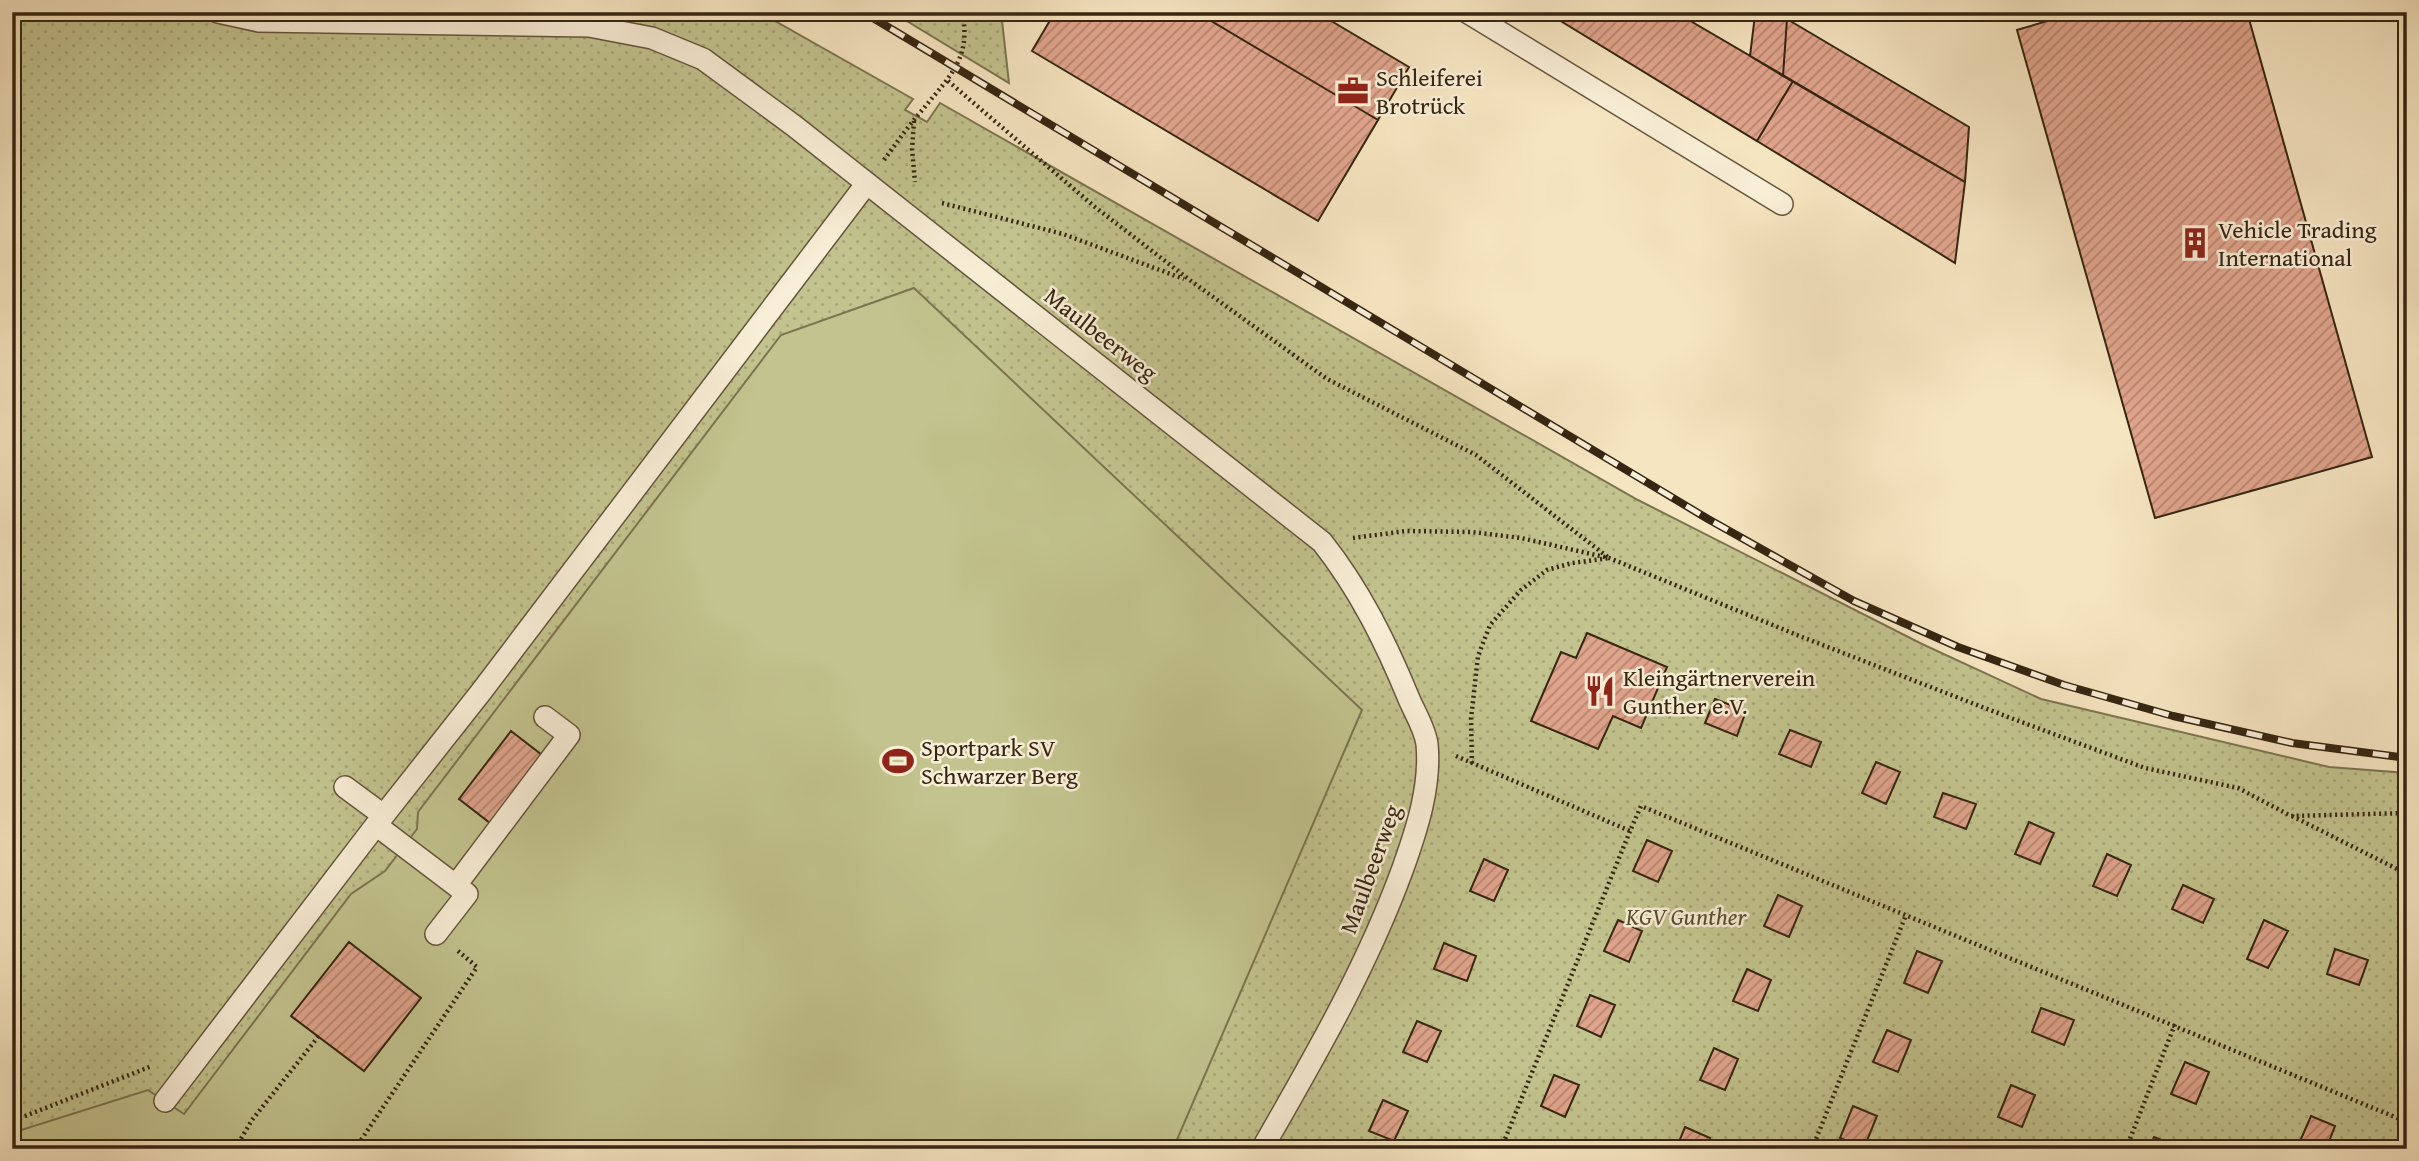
<svg xmlns="http://www.w3.org/2000/svg" width="2419" height="1161" viewBox="0 0 2419 1161" font-family="'Gentium Book Plus',serif">
<style>
.green{fill:url(#green-dots);stroke:#7c7450;stroke-width:2}
.pitch{fill:#c2c38e;stroke:#7c7450;stroke-width:2}
.building{fill:url(#building-hatch);stroke:#362511;stroke-width:2}
.lines{fill:none;stroke-linecap:round;stroke-linejoin:round}
.service-casing{stroke:#66553d;stroke-width:24}
.path{stroke:#362511;stroke-width:4.5;stroke-dasharray:2 3.5;stroke-linecap:butt}
.service{stroke:#f9eed7;stroke-width:21}
.rail-casing{stroke:#362511;stroke-width:8}
.rail{stroke:#f9eed7;stroke-width:5;stroke-dasharray:16;stroke-linecap:butt}
.labels{text-anchor:middle;dominant-baseline:central;stroke-width:5;stroke-linejoin:round;paint-order:stroke}
.poi-label{font-size:24px;fill:#362511;stroke:#f9eed7;text-anchor:start}
.street-label{font-size:24px;fill:#362511;stroke:#f9eed7}
.park-label{font-size:24px;font-style:italic;fill:#594c30;stroke:#f9eed7}
</style>
<defs>
<pattern id="green-dots" width="8" height="8" patternUnits="userSpaceOnUse" patternTransform="scale(1.75)"><rect width="8" height="8" fill="#c2c38e"/><path d="M2 2h.1M6 6h.1" fill="none" stroke="#a7a779" stroke-width="1.8" stroke-linecap="round"/></pattern>
<pattern id="building-hatch" width="6" height="6" patternUnits="userSpaceOnUse" patternTransform="scale(1.75)"><rect width="6" height="6" fill="#e0a48c"/><path d="M-1 1l2-2M0 6l6-6M5 7l2-2" fill="none" stroke="#b68571"/></pattern>
</defs>
<rect width="100%" height="100%" fill="#f6e5c1"/>
<filter id="stains"><feTurbulence type="fractalNoise" baseFrequency=".00286" numOctaves="4"/><feColorMatrix values="0 0 0 0 .2 0 0 0 0 .09 0 0 0 0 .02 0 0 0 .5 -.17"/></filter>
<radialGradient id="worn" r=".72"><stop offset=".6" stop-color="#630" stop-opacity="0"/><stop offset="1" stop-color="#630" stop-opacity=".3"/></radialGradient>
<path class="green" d="M12 12H759L913 99 905 110 927 122 940 103 1638 500 1922 644 2041 699 2329 767 2407 773V1149H12Z
M892 12H1001L1009 83Z"/>
<path class="pitch" d="M914 288 1362 710 1173 1149H12L21 1130 148 1090 184 1114 351 894 385 871 417 829 418 812 781 335Z"/>
<path class="building" d="M1055 12H1196L1378 120 1318 221 1032 51Z
M1196 12H1316L1409 67 1378 120Z
M1546 12H1675L1793 81 1757 141Z
M2078 12H2247L2372 457 2155 518 2017 30Z
M1755 15 1787 19 1783 76 1750 56Z
M1787 19 1969 127 1965 182 1783 76Z
M1793 81 1965 182 1955 263 1757 141Z
M1587 633 1667 667 1641 728 1613 716 1598 749 1531 721 1561 652 1576 658Z
M1715 699 1746 711 1737 736 1705 723Z
M1790 730 1821 742 1811 767 1779 754Z
M511 731 542 755 490 823 459 799Z
M1876 762 1900 772 1886 804 1862 793Z
M1943 793 1976 804 1966 829 1934 817Z
M2029 822 2054 833 2040 864 2015 854Z
M1647 840 1672 851 1658 882 1633 871Z
M2107 854 2131 865 2117 896 2093 886Z
M1484 859 1508 870 1494 901 1470 891Z
M2183 885 2214 899 2203 923 2172 909Z
M1778 895 1802 906 1789 937 1764 926Z
M1618 920 1642 931 1629 962 1604 951Z
M2264 920 2288 931 2268 968 2247 959Z
M349 942 421 998 364 1071 291 1016Z
M1444 943 1476 956 1467 981 1434 969Z
M2335 949 2368 960 2359 985 2327 974Z
M1917 951 1942 961 1928 993 1904 983Z
M1747 969 1771 980 1758 1011 1733 1001Z
M1590 995 1615 1005 1601 1037 1577 1026Z
M2041 1008 2074 1020 2064 1045 2032 1032Z
M1417 1021 1441 1031 1427 1062 1403 1052Z
M1887 1030 1911 1040 1898 1072 1873 1062Z
M1714 1048 1738 1059 1725 1090 1700 1080Z
M2185 1062 2209 1072 2196 1104 2171 1094Z
M1554 1075 1579 1085 1565 1117 1541 1106Z
M2011 1085 2035 1095 2022 1127 1998 1117Z
M1383 1100 1408 1111 1394 1141 1369 1131Z
M1853 1106 1877 1116 1864 1148 1840 1138Z
M2311 1116 2335 1126 2326 1149 2297 1148Z
M1685 1127 1710 1138 1705 1149H1676Z
M2154 1137 2178 1147V1149H2149Z"/>
<g class="lines">
<defs>
<path id="service" d="M218 12 259 21 589 26 652 38 703 59 793 125 1322 542C1360 590 1386 643 1409 699 1415 713 1425 729 1427 744 1431 786 1417 829 1403 868 1367 967 1314 1058 1262 1149
M1467 12 1782 204
M345 787 383 815
M376 825 467 894 436 934
M456 885 569 735 545 717
M165 1101 376 825 481 692 867 183"/>
</defs>
<use href="#service" class="service-casing"/>
<path class="path" d="M948 81 1095 207 1191 281 1327 379 1476 455 1609 558 1572 563 1547 570 1521 590 1490 625 1478 656 1471 719 1472 765
M914 121 912 149 915 182
M884 160C897 142 910 124 924 108 950 76 972 57 962 12
M942 203 1063 234 1184 279
M1353 538 1406 531 1472 532 1521 538 1609 558 1802 637 2000 714 2145 768 2238 788 2291 816 2407 813
M1456 756 1630 831 1641 806 2407 1122
M2292 816 2407 874
M12 1126 20 1118 152 1066
M240 1149 239 1142 252 1120 318 1037
M355 1149 477 967 458 951
M1501 1149 1630 831
M1812 1149 1906 915
M2126 1149 2175 1024"/>
<use href="#service" class="service"/>
<defs>
<path id="rail" d="M863 12 1708 519 1854 601 1958 647 2064 685 2173 716 2292 743 2407 758"/>
</defs>
<use href="#rail" class="rail-casing"/>
<use href="#rail" class="rail"/>
</g>
<defs>
<symbol id="office-bare" viewBox="-9 -9 18 18"><path d="M-6-3h4V-5.5h4V-3h4V5H-6ZM-1-4.5V-3h2v-1.5ZM-6 0V1H6V0Z" fill="#8f2418" stroke="#f9eed7" stroke-width="2.5" paint-order="stroke"/></symbol>
<symbol id="building-bare" viewBox="-9 -9 18 18"><path d="M-4-6H4V6H1V3H-1V6H-4ZM-2.5-4.3h1.7v1.8h-1.7ZM.8-4.3h1.7v1.8H.8ZM-2.5-1h1.7V.8h-1.7ZM.8-1h1.7V.8H.8Z" fill="#8f2418" stroke="#f9eed7" stroke-width="2.5" paint-order="stroke"/></symbol>
<symbol id="restaurant-bare" viewBox="-9 -9 18 18"><path d="M-5-6h1v4h1v-4h1v4h1v-4h1v5L-1.5 .5V6h-2V.5L-5-1ZM5-6V6H3V1.5H1.5Q1.5-4 5-6Z" fill="#8f2418" stroke="#f9eed7" stroke-width="2.5" paint-order="stroke"/></symbol>
<symbol id="stadium-bare" viewBox="-9 -9 18 18"><path d="M0-5a6.5 5 0 1 0 0 10a6.5 5 0 1 0 0-10ZM-3.5-1.8h7v3.6h-7Z" fill="#8f2418" stroke="#f9eed7" stroke-width="2.5" paint-order="stroke"/></symbol>
</defs>
<g fill-rule="evenodd">
<use href="#office-bare" x="1331" y="69" width="44" height="44"/>
<use href="#building-bare" x="2173" y="221" width="44" height="44"/>
<use href="#restaurant-bare" x="1578" y="669" width="44" height="44"/>
<use href="#stadium-bare" x="876" y="739" width="44" height="44"/>
</g>
<g class="labels">
<g class="poi-label">
<text x="1376" y="77">Schleiferei<tspan x="1376" dy="28">Brotrück</tspan></text>
<text x="2218" y="229">Vehicle Trading<tspan x="2218" dy="28">International</tspan></text>
<text x="1623" y="677">Kleingärtnerverein<tspan x="1623" dy="28">Gunther e.V.</tspan></text>
<text x="921" y="747">Sportpark SV<tspan x="921" dy="28">Schwarzer Berg</tspan></text>
</g>
<g class="street-label">
<text transform="translate(1101 334) rotate(38)">Maulbeerweg</text>
<text transform="translate(1370 869) rotate(-70)">Maulbeerweg</text>
</g>
<g class="park-label">
<text x="1686" y="916">KGV Gunther</text>
</g>
</g>
<rect width="2419" height="1161" fill="none" stroke="#f6e5c1" stroke-width="42"/>
<rect x="14" y="14" width="2391" height="1133" fill="none" stroke="#362511" stroke-width="3.5"/>
<rect x="21" y="21" width="2377" height="1119" fill="none" stroke="#362511" stroke-width="2"/>
<rect width="100%" height="100%" filter="url(#stains)"/>
<rect width="100%" height="100%" fill="url(#worn)"/>
</svg>
